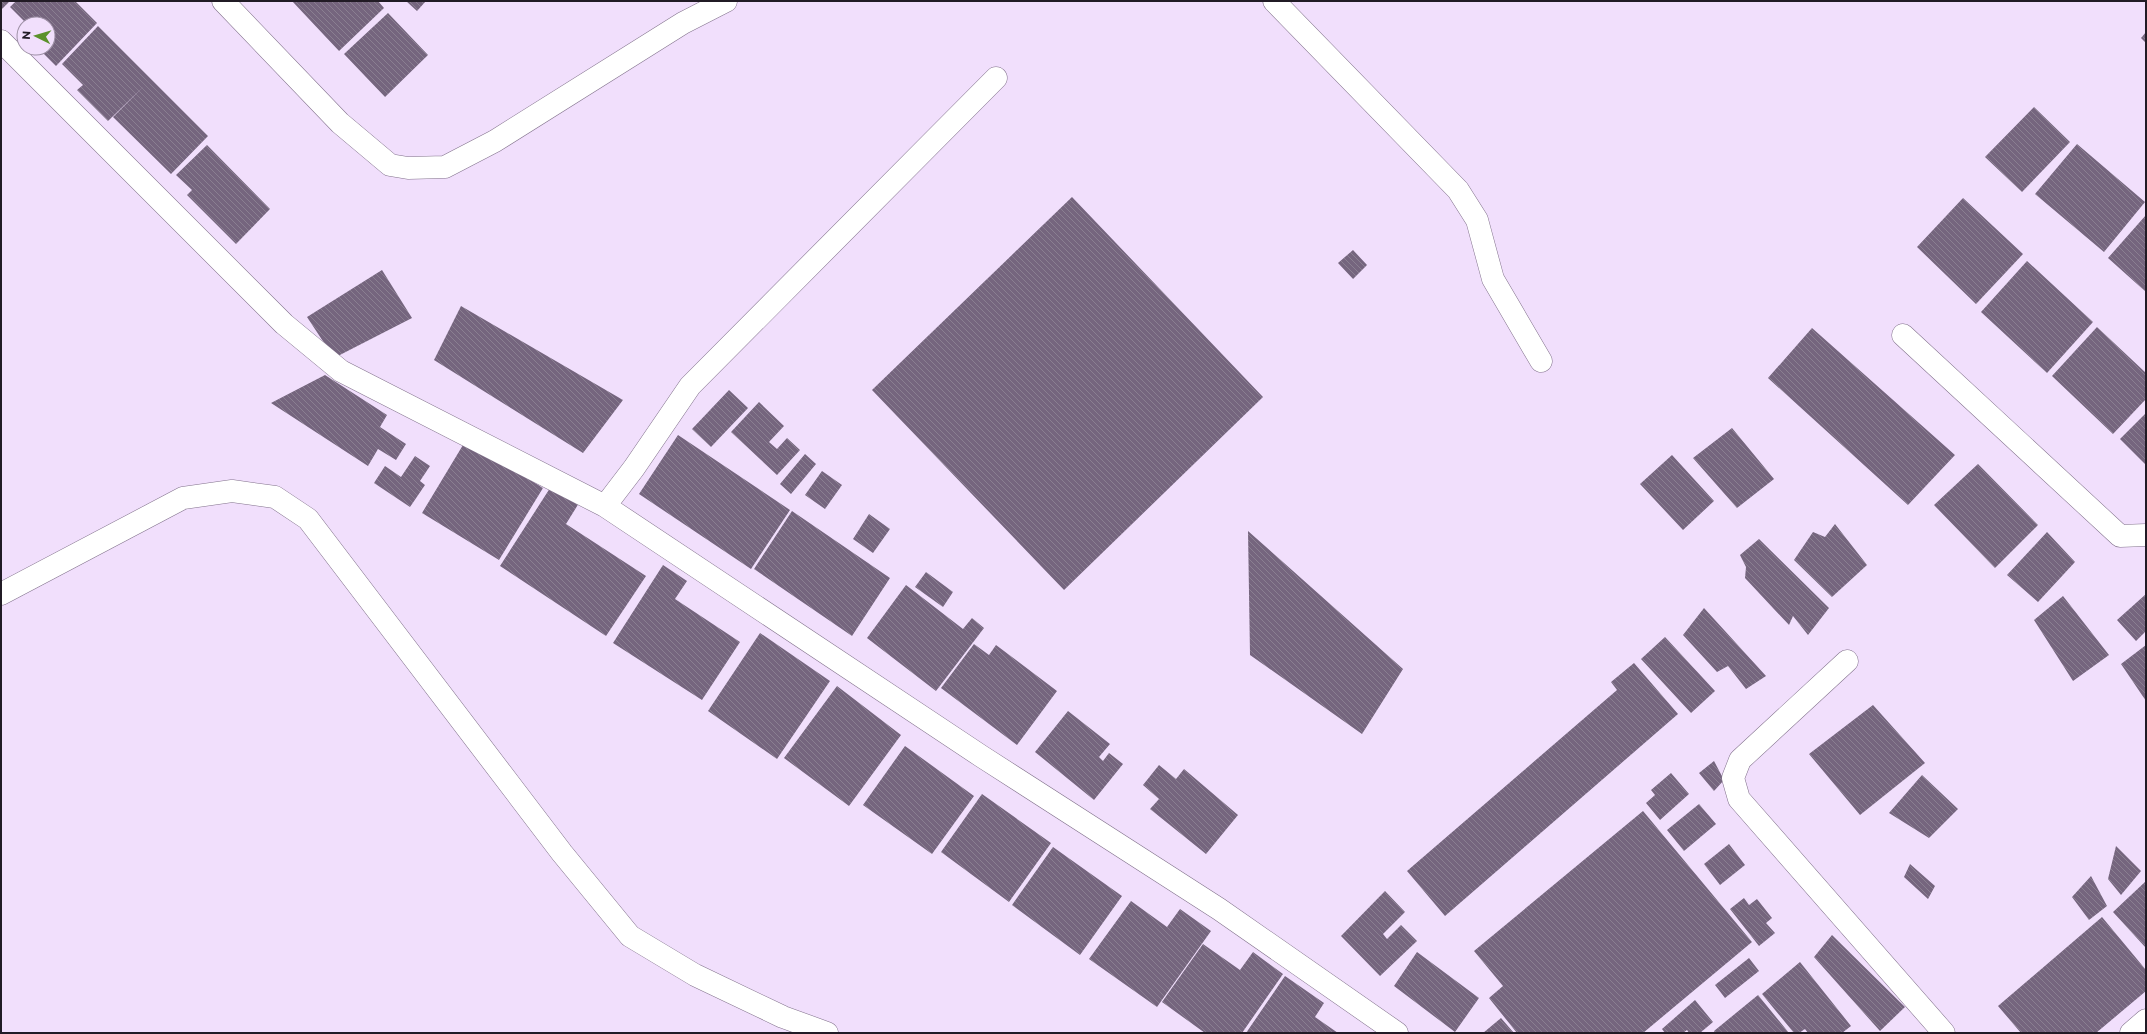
<svg xmlns="http://www.w3.org/2000/svg" width="2147" height="1034" viewBox="0 0 2147 1034" font-family="Montserrat,sans-serif">
<style>
.building{fill:url(#building-back-hatch)}
.lines{fill:none;stroke-linecap:round;stroke-linejoin:round}
.minor-casing{stroke:#82728c;stroke-width:23}
.minor{stroke:#fff;stroke-width:22}
</style>
<defs>
<pattern id="building-back-hatch" width="6" height="6" patternUnits="userSpaceOnUse"><rect width="6" height="6" fill="#75657e"/><path d="M-1 5l2 2M0 0l6 6M5-1l2 2" fill="none" stroke="#8a7f91"/></pattern>
</defs>
<rect width="100%" height="100%" fill="#f1dffc"/>
<path class="building" d="M1 1H10L2 9Z
M16 1H75L97 23 56 66 38 48H48V24H27L10 7Z
M292 1H378L384 8 339 51Z
M406 1H426L417 11Z
M388 13 428 55 385 97 344 54Z
M98 26 208 136 171 174 113 117 144 86 108 121 77 90 83 85 62 64Z
M2146 32V43L2141 38Z
M2034 107 2070 142 2022 192 1985 157Z
M2077 144 2145 202 2104 252 2035 194Z
M207 145 270 209 236 244 187 195 192 190 176 175Z
M1072 197 1263 397 1064 590 872 390Z
M1963 198 2023 254 1976 304 1917 247Z
M2146 215V292L2108 258Z
M1353 250 1367 265 1353 279 1338 263Z
M2027 261 2093 322 2047 373 1981 312Z
M382 270 412 318 334 358 307 317Z
M461 306 623 400 583 453 434 360Z
M2097 327 2146 373V399L2113 434 2052 376Z
M1812 328 1955 455 1908 505 1768 378Z
M325 375 387 415 380 427 406 444 396 460 378 449 368 466 271 403Z
M729 390 748 408 711 447 692 429Z
M759 402 784 426 769 442 777 449 787 438 800 450 777 475 731 432Z
M2146 413V465L2120 439Z
M1732 428 1774 479 1737 508 1693 458Z
M678 435 790 510 751 569 639 494Z
M466 440 543 488 499 560 422 513Z
M805 454 816 464 791 494 780 484Z
M1672 455 1714 501 1683 530 1640 484Z
M415 456 430 466 420 481 425 485 410 507 374 483 385 466 401 477Z
M1978 464 2038 525 1995 568 1934 505Z
M822 471 842 485 825 509 805 495Z
M552 485 579 503 566 524 646 576 606 636 500 566Z
M792 511 890 578 852 636 754 569Z
M869 514 890 529 873 553 853 539Z
M1835 524 1867 565 1832 597 1794 560 1813 532 1825 537Z
M1248 531 1403 669 1362 734 1250 655Z
M2047 532 2075 562 2038 602 2007 575Z
M1759 539 1829 608 1808 635 1793 616 1789 625 1745 578 1746 567 1740 555Z
M663 565 687 581 675 599 740 642 702 700 613 643Z
M926 572 953 592 943 607 915 587Z
M906 585 963 629 972 618 984 628 936 691 867 638Z
M2146 594V631L2136 641 2117 620Z
M2063 596 2109 655 2073 681 2034 620Z
M1704 608 1766 676 1746 689 1728 666 1717 672 1683 635Z
M760 633 830 681 777 759 708 711Z
M1665 637 1715 691 1691 713 1641 659Z
M974 644 989 655 996 645 1057 691 1017 745 941 688Z
M2146 645V701L2121 664Z
M1634 663 1678 714 1445 916 1407 871 1617 690 1611 682Z
M837 686 901 735 849 806 784 758Z
M1873 705 1925 763 1860 815 1809 754Z
M1068 711 1110 744 1099 757 1103 761 1109 753 1123 764 1094 800 1035 752Z
M905 746 974 796 932 854 863 805Z
M1714 761 1724 780 1714 791 1699 773Z
M1159 765 1176 779 1184 769 1238 815 1206 854 1150 809 1159 799 1143 785Z
M1671 773 1689 794 1660 820 1646 803 1655 795 1651 790Z
M1922 775 1958 809 1929 838 1889 813Z
M982 794 1051 843 1009 902 941 852Z
M1699 804 1716 824 1684 851 1667 830Z
M1643 811 1752 942 1643 1033H1517L1489 998 1503 986 1474 951Z
M1729 844 1745 865 1720 885 1704 864Z
M2116 846 2141 871 2121 895 2108 879Z
M1053 847 1122 896 1080 955 1012 905Z
M1910 864 1935 886 1928 899 1904 877Z
M2091 876 2107 906 2089 920 2072 897Z
M2146 881V948L2113 912Z
M1385 891 1405 912 1383 934 1387 939 1401 925 1417 941 1380 976 1341 936Z
M1744 898 1749 905 1757 899 1772 918 1766 923 1775 933 1759 946 1730 909Z
M1131 901 1167 927 1180 909 1211 931 1157 1007 1089 959Z
M2102 917 2146 970V991L2096 1033H2021L1998 1006Z
M1832 935 1905 1007 1880 1031 1814 957Z
M1203 944 1240 970 1253 952 1283 974 1242 1033H1205L1162 1002Z
M1417 952 1479 998 1455 1032 1394 986Z
M1749 958 1759 971 1725 998 1715 985Z
M1800 962 1851 1026 1842 1033H1808L1805 1029 1799 1033H1794L1762 994Z
M1285 976 1324 1003 1315 1017 1338 1033H1246Z
M1758 995 1789 1033H1715L1714 1031Z
M1695 1000 1713 1022 1700 1033H1689L1687 1030 1683 1033H1665L1662 1029Z
M1501 1018 1514 1033H1483Z"/>
<g class="lines">
<defs>
<path id="minor" d="M223 1 340 123 390 165 408 168 445 167 495 141 683 23 726 1
M1274 1 1458 190 1477 220 1493 279 1541 361
M1 41 284 324 341 371 605 506 981 756 1219 909 1397 1033
M1903 335 2120 536 2146 535
M605 506 634 468 690 386 996 78
M1 594 183 498 232 491 275 497 308 519 562 853 630 936 695 975 783 1017 827 1033
M1847 661 1740 760 1733 778 1739 799 1944 1033
M2131 1033 2146 1020"/>
</defs>
<use href="#minor" class="minor-casing"/>
<use href="#minor" class="minor"/>
</g>
<rect width="2147" height="1034" fill="none" stroke="#211b25" stroke-width="4"/>
<g transform="translate(36 36) rotate(275)"><circle r="19" fill="#f1dffc" stroke="#9e91a6"/>
<path d="M0-3L7 15L0 10L-7 15Z" fill="#5b912b"/>
<text y="-6" font-size="11" font-weight="bold" text-anchor="middle" fill="#211b25">N</text>
</g>
</svg>
